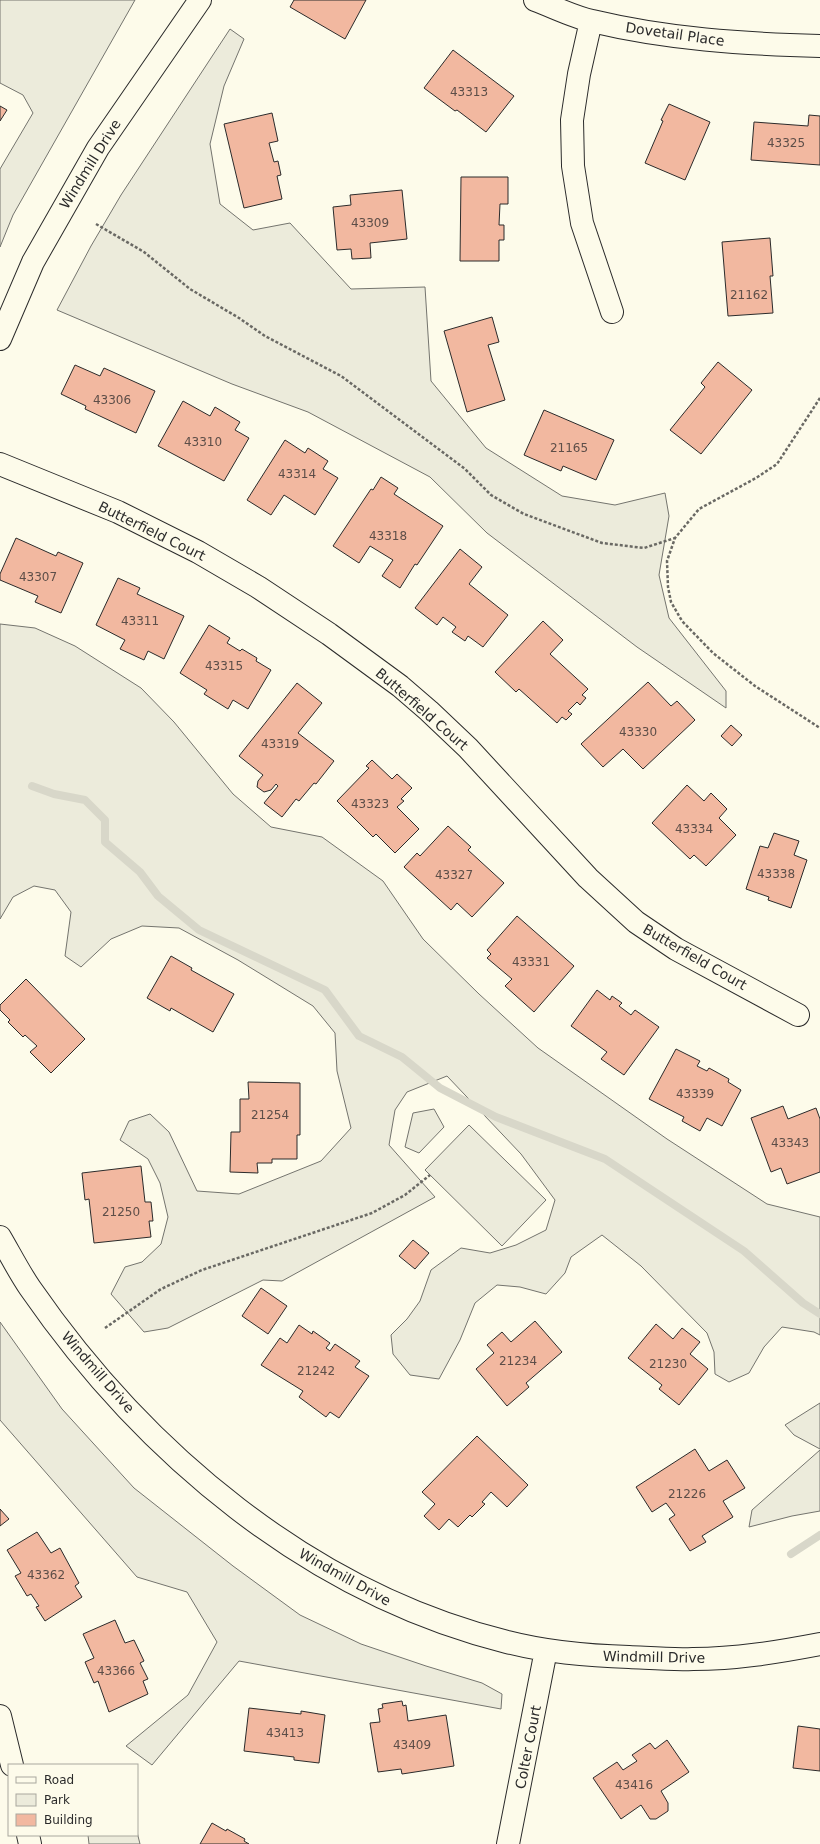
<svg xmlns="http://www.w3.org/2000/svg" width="820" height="1844" viewBox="0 0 820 1844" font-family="'DejaVu Sans',sans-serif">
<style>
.green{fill:#ecebdb;stroke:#74746e}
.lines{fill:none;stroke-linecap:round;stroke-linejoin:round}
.stream{stroke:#d8d7c9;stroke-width:8}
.building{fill:#f2b8a0;stroke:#2b2b2b}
.street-casing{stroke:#2b2b2b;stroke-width:24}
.path{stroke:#6a6964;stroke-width:2.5;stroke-dasharray:3 2;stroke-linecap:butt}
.street{stroke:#fdfbea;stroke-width:22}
.labels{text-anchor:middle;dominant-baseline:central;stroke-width:3;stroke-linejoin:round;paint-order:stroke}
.number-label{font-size:12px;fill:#5d4e48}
.street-label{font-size:14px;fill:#2b2b2b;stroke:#fdfbea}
</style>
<rect width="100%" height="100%" fill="#fdfbea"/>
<path class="green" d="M0 0H135L13 215 0 247V169L33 113 23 95 0 83Z
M230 29 244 39 224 86 210 144 220 204 253 230 290 223 351 289 425 287 431 381 486 448 562 496 615 505 665 493 669 516 659 575 669 618 726 691V708L637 647 487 533 430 477 308 412 232 384 57 310 91 246 121 195Z
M0 624 35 628 75 646 141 688 174 722 233 794 271 827 322 837 383 881 423 939 479 994 538 1048 667 1139 767 1204 820 1217V1335L814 1332 782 1327 764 1347 749 1373 729 1382 715 1374 714 1352 707 1333 641 1266 602 1235 571 1257 565 1273 546 1294 520 1287 497 1285 475 1303 460 1340 439 1379 410 1375 393 1354 391 1335 407 1319 420 1301 431 1270 461 1248 490 1253 516 1245 546 1230 555 1200 521 1154 447 1076 407 1092 395 1110 389 1145 435 1197 282 1281 263 1280 168 1328 144 1332 111 1294 125 1267 142 1262 161 1244 168 1217 160 1183 148 1159 120 1140 129 1121 150 1114 169 1132 197 1191 239 1194 321 1161 351 1128 337 1071 335 1033 313 1006 238 960 179 928 142 926 111 939 81 967 65 956 71 912 55 890 34 886 13 897 0 919Z
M434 1109 444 1127 419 1153 405 1147 413 1113Z
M469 1125 546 1200 502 1246 425 1170Z
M0 1322 62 1409 134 1488 233 1566 300 1615 361 1644 426 1666 482 1683 502 1694 501 1709 239 1661 152 1765 126 1746 188 1695 217 1642 187 1592 137 1577 0 1420Z
M820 1403V1449L794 1435 785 1425Z
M820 1450V1511L792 1516 749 1527 752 1510Z
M137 1832 140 1844H89L88 1835H137Z"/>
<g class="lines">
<path class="stream" d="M32 786 54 794 85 800 105 820V842L140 872 158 896 199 930 325 990 359 1036 402 1057 440 1088 496 1117 605 1159 744 1251 803 1303 820 1314
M791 1554 820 1535"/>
</g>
<path class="building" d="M294 0H366L345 39 290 7Z
M453 50 514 96 486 132 457 110 455 111 424 88Z
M669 104 710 122 685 180 645 163 663 121 661 120Z
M0 106 7 110 0 121Z
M272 113 278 141 269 143 274 162 278 161 281 175 277 176 282 199 244 208 224 124Z
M809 115 820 116V165L751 160 754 122 808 126Z
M461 177H508V204H500L499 225H504V240H499V261H460Z
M402 190 407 239 370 243 371 258 352 259 351 249 337 250 333 207 351 205 350 195Z
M770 238 773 276H770L773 313 728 316 722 242Z
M492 317 499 342 488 345 505 400 467 412 444 331Z
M718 362 752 390 701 454 670 430 705 387 701 383Z
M75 365 100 376 104 368 155 391 136 433 85 409 86 406 61 394Z
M183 401 210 416 215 407 240 422 235 430 249 438 224 481 158 446Z
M544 410 614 440 596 480 563 466 561 471 524 455Z
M285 440 305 453 308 448 328 461 323 469 338 478 315 515 284 495 271 515 247 500Z
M381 477 398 488 394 494 443 526 417 565 415 564 400 588 382 576 393 560 370 546 359 563 333 546 371 489 373 490Z
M16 538 56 556 58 552 83 563 61 613 35 602 38 596 0 580V574Z
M460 549 482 567 469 584 508 615 483 647 468 636 465 641 452 632 456 627 443 617 437 625 415 608Z
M118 578 140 588 137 594 184 616 164 659 148 651 144 660 120 649 125 640 96 625Z
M543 621 563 640 550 654 588 689 582 695 586 698 580 705 577 702 568 711 572 714 566 720 562 717 557 723 519 689 516 692 495 672Z
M209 625 230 638 227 643 240 651 242 649 257 658 256 661 271 670 248 709 233 700 228 709 204 694 207 690 180 673Z
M648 682 671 706 677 701 695 720 643 769 623 749 603 767 581 744Z
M297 683 322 703 298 733 334 761 316 784 314 783 299 801 296 799 282 817 264 803 278 786 276 784 271 790 264 792 257 787 258 781 263 775 239 756Z
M731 725 742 735 732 746 721 736Z
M372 760 392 779 397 774 412 788 401 799 404 801 397 807 419 829 395 853 376 834 373 837 337 801 369 768 366 766Z
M687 785 704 801 711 793 727 809 719 818 736 835 706 866 694 855 690 859 652 823Z
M448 826 471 847 468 850 504 883 472 917 457 903 451 910 404 867 417 853 420 856Z
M774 833 799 841 794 855 807 860 791 908 768 900 769 897 746 889 760 846 768 848Z
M517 916 574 966 534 1012 505 986 512 979 487 958 491 954 487 950Z
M171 956 192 968 191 970 234 994 213 1032 171 1008 170 1011 147 998Z
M26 979 85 1039 51 1073 30 1052 37 1046 25 1035 23 1037 8 1022 10 1020 0 1010V1005Z
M597 990 610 1000 612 996 622 1003 619 1006 631 1015 635 1010 659 1027 624 1075 601 1059 607 1052 571 1026Z
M676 1049 700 1061 697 1066 707 1071 709 1068 729 1079 728 1082 741 1090 722 1126 707 1118 700 1131 682 1121 684 1117 649 1099Z
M248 1082 300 1083V1135H297V1159H272V1163H257L258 1173 230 1172 231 1132H240V1099H249Z
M783 1106 788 1119 816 1108 820 1119V1172L787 1184 781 1168 771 1172 751 1118Z
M141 1166 145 1202H151L153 1221H149L151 1237 94 1243 89 1199 85 1200 82 1173Z
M413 1240 429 1253 415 1269 399 1256Z
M261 1288 287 1306 268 1334 242 1316Z
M535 1321 562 1352 526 1383 529 1387 507 1406 476 1369 494 1353 487 1345 502 1332 511 1342Z
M656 1324 673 1339 682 1328 700 1342 690 1354 708 1369 679 1405 659 1389 662 1385 628 1358Z
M299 1325 312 1334 313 1331 330 1343 326 1348 330 1351 335 1344 360 1361 355 1367 369 1376 339 1418 330 1412 326 1417 299 1397 303 1391 261 1365 280 1338 287 1343Z
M477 1436 528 1485 507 1507 491 1492 482 1502 485 1504 472 1517 470 1515 458 1527 449 1519 439 1530 424 1516 435 1504 422 1492Z
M695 1449 709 1471 727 1460 745 1488 723 1501 733 1517 702 1536 706 1542 690 1551 669 1519 675 1515 666 1503 652 1512 636 1487Z
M0 1509 9 1519 0 1526Z
M37 1532 51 1553 60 1548 79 1583 75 1586 82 1597 45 1621 36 1607 39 1606 31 1594 27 1596 15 1576 21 1573 7 1550Z
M115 1620 125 1643 134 1640 144 1661 140 1663 148 1679 143 1681 148 1694 109 1712 98 1681 94 1683 85 1662 94 1658 83 1634Z
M402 1701 403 1706 406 1705 408 1721 446 1715 454 1766 402 1774 401 1769 378 1772 370 1723 380 1722 378 1709 383 1708 382 1704Z
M249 1708 301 1714V1711L325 1715 319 1763 294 1760V1757L244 1751Z
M798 1726 820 1729V1771L793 1768Z
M667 1740 689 1772 661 1791 668 1803V1811L656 1819H650L641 1805 621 1819 593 1778 617 1762 623 1770 637 1761 632 1755 650 1743 655 1749Z
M212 1823 226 1831 227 1829 245 1839 244 1841 249 1844H200Z"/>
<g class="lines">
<defs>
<path id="street" d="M535 0C554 7 573 17 592 21 667 39 743 44 820 46
M591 21 579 74 572 120 573 166 582 223 612 312
M0 339 33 262 98 148 200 0
M0 464 118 512 198 552 258 587 329 634 400 686 429 711 468 748 588 878 636 922 676 949 798 1015
M0 1237C10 1254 19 1272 30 1288 144 1453 310 1593 507 1642 546 1652 588 1656 629 1657 650 1658 672 1660 693 1659 736 1659 778 1652 820 1644
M0 1716 12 1765
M28 1835 30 1844
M508 1844 546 1650"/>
</defs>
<use href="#street" class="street-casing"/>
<path class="path" d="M96 224 144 252 190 289 239 318 265 336 341 376 465 469 491 495 524 514 602 543 644 548 675 538
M820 398 777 464 756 478 699 509 675 538 667 561 668 587 671 602 682 621 713 653 755 686 820 728
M105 1328 161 1289 202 1270 372 1213 405 1195 430 1175"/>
<use href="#street" class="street"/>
</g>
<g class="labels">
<g class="number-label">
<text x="469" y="92">43313</text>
<text x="786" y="143">43325</text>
<text x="370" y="223">43309</text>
<text x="749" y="295">21162</text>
<text x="112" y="400">43306</text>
<text x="203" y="442">43310</text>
<text x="569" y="448">21165</text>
<text x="297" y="474">43314</text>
<text x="388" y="536">43318</text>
<text x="38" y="577">43307</text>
<text x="140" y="621">43311</text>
<text x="224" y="666">43315</text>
<text x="638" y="732">43330</text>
<text x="280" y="744">43319</text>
<text x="370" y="804">43323</text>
<text x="694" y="829">43334</text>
<text x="776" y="874">43338</text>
<text x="454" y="875">43327</text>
<text x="531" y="962">43331</text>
<text x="695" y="1094">43339</text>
<text x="270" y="1115">21254</text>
<text x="790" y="1143">43343</text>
<text x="121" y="1212">21250</text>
<text x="518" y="1361">21234</text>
<text x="668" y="1364">21230</text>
<text x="316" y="1371">21242</text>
<text x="687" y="1494">21226</text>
<text x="46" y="1575">43362</text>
<text x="116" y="1671">43366</text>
<text x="285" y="1733">43413</text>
<text x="412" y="1745">43409</text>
<text x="634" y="1785">43416</text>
</g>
<g class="street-label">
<text transform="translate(675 34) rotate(8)">Dovetail Place</text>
<text transform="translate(90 164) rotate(-58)">Windmill Drive</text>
<text transform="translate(152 531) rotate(26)">Butterfield Court</text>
<text transform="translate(422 709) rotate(41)">Butterfield Court</text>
<text transform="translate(695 957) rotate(30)">Butterfield Court</text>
<text transform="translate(98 1372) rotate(49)">Windmill Drive</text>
<text transform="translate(345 1577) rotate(29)">Windmill Drive</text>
<text transform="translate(654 1657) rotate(1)">Windmill Drive</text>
<text transform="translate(528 1747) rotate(-79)">Colter Court</text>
</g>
</g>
<rect x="8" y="1764" width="130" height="72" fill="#fdfbea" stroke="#a9a89e"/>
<rect x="16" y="1777" width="20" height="6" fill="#fdfbea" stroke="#a9a89e"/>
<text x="44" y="1784" font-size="12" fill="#2b2b2b">Road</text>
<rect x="16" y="1794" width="20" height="12" fill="#ecebdb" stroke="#a9a89e"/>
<text x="44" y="1804" font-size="12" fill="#2b2b2b">Park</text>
<rect x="16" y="1814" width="20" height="12" fill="#f2b8a0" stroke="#a9a89e"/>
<text x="44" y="1824" font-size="12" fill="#2b2b2b">Building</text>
</svg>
